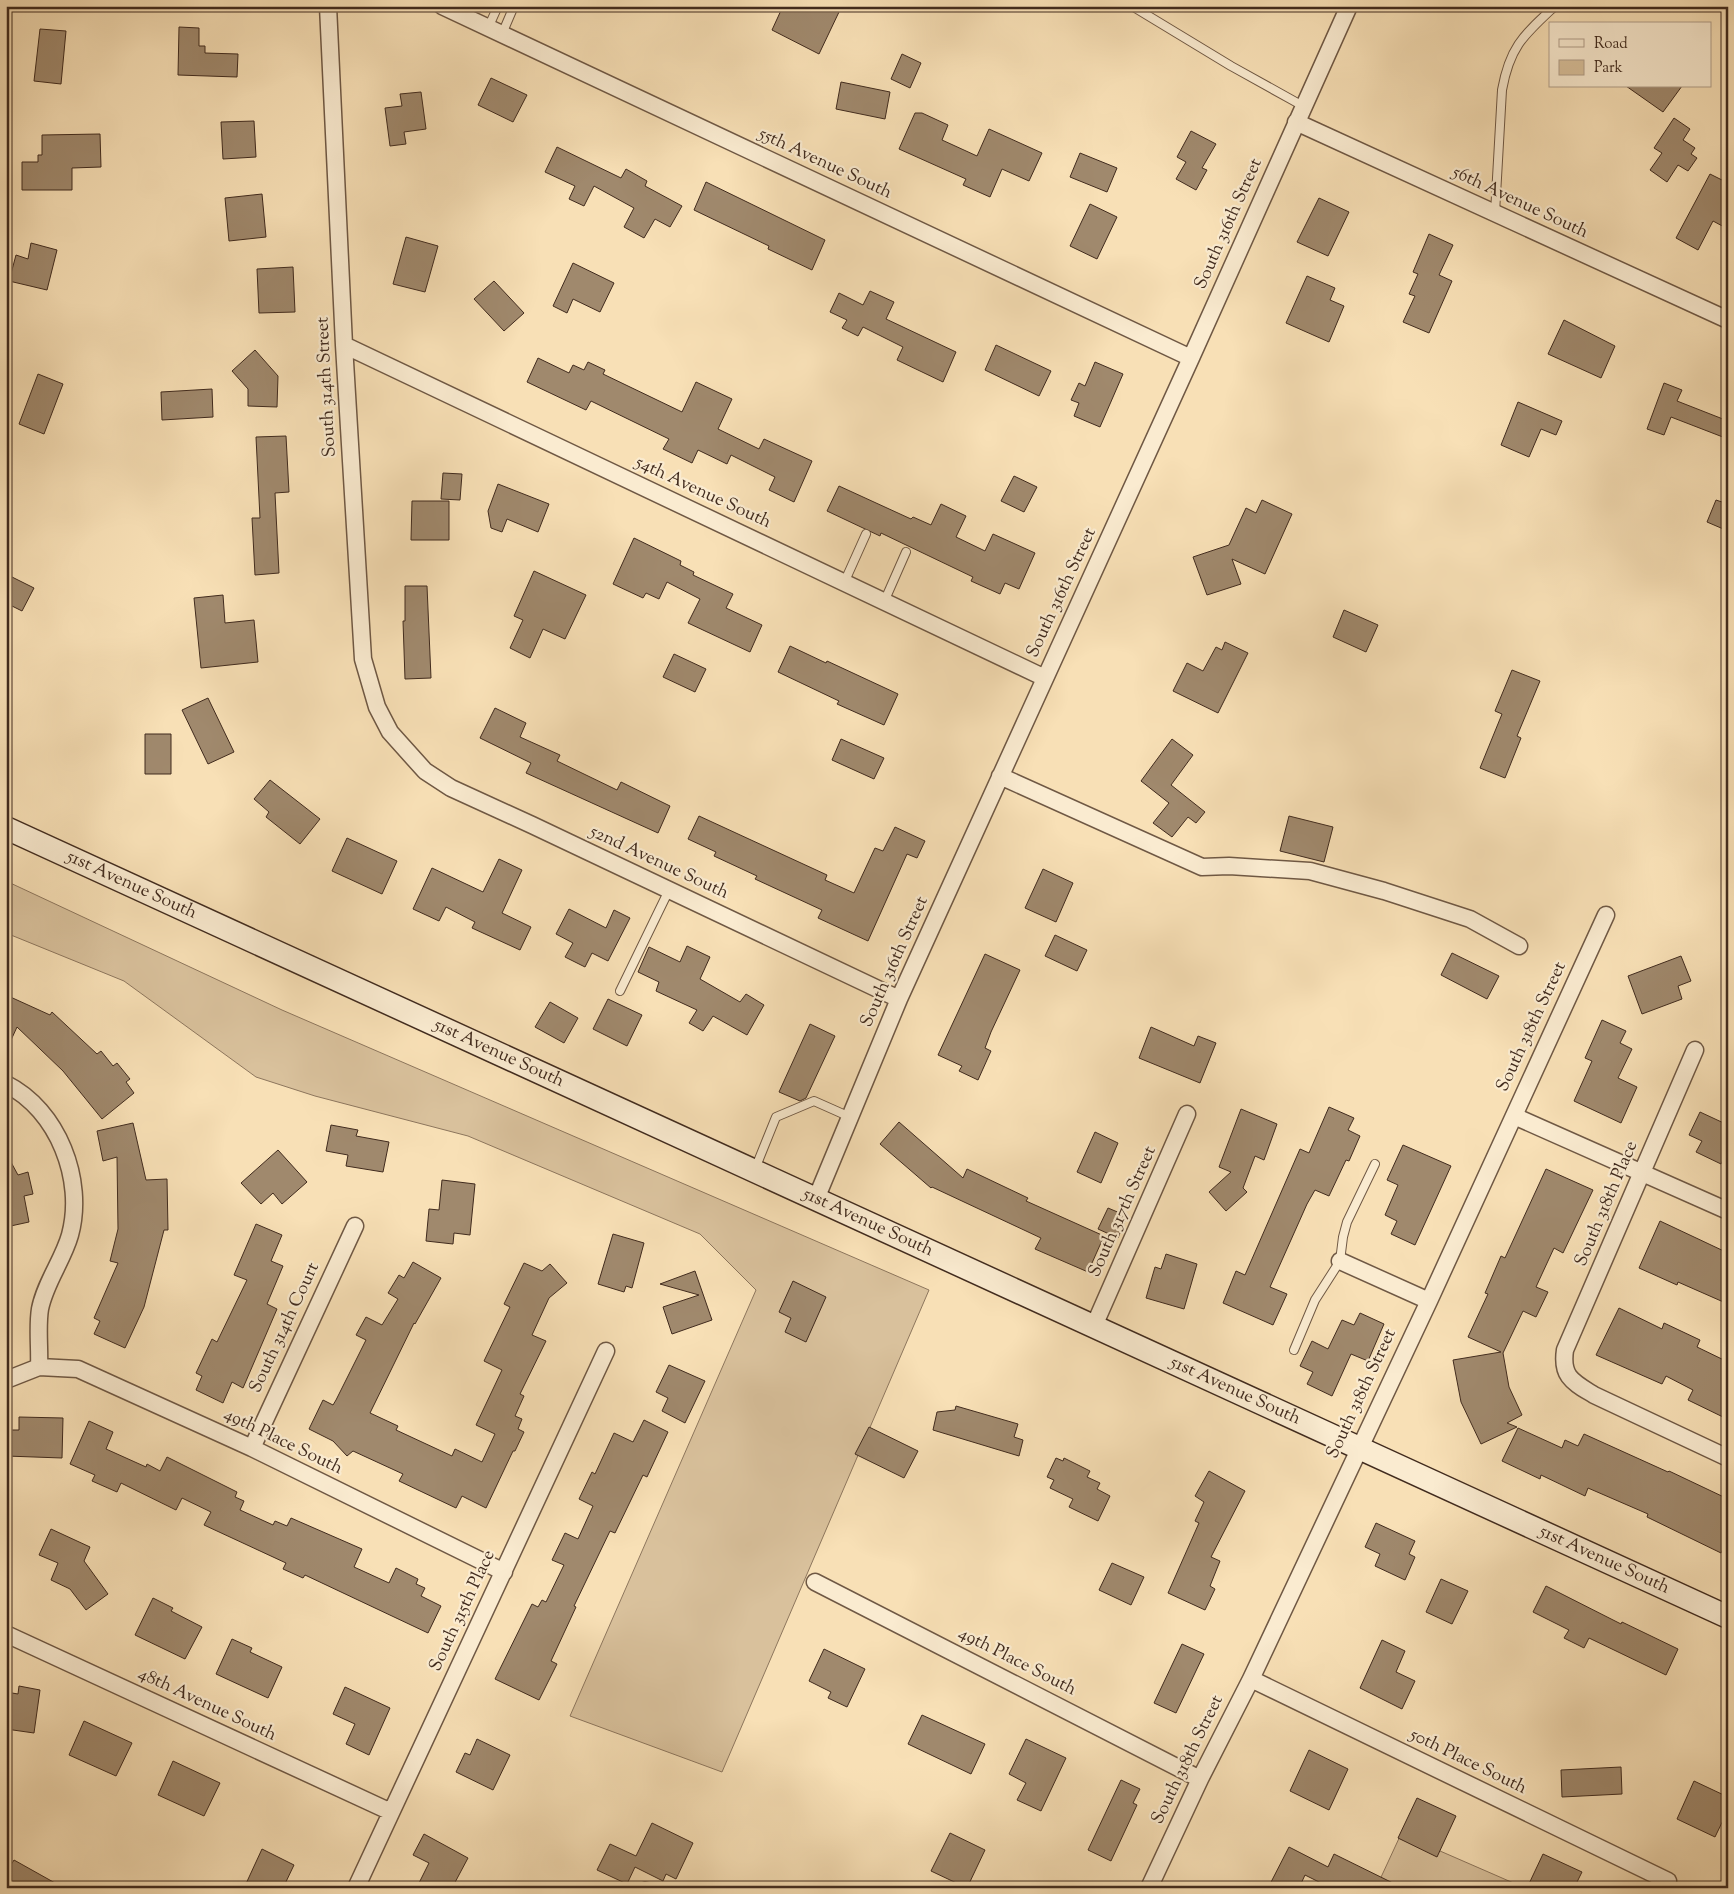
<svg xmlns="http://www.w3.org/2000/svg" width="1734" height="1894" viewBox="0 0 1734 1894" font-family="'Sorts Mill Goudy',serif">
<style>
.green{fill:#d9c19c;stroke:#8d765d}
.building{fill:#a0896d;stroke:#412b1e}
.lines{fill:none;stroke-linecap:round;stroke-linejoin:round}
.lane-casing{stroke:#6f5844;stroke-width:10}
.street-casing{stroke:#6f5844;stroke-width:19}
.secondary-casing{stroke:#412b1e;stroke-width:25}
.lane{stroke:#faebd0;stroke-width:8}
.street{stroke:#faebd0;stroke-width:16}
.secondary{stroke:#faebd0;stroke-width:22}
.labels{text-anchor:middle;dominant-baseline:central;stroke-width:4.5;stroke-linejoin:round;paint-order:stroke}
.street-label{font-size:18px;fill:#412b1e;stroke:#faebd0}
</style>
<rect width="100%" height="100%" fill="#f8e0b6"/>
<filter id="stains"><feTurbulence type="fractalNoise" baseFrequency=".004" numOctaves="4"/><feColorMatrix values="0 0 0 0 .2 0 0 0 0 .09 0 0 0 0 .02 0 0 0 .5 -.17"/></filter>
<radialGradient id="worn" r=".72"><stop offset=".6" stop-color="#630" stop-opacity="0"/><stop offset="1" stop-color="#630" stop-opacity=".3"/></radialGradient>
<path class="green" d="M6 881 282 1010 929 1290 722 1772 570 1716 756 1290 700 1234 468 1136 315 1096 256 1077 124 981 6 933Z
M1401 1834 1525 1888H1376Z"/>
<path class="building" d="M783 6H826L839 12 819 54 772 30Z
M179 27 199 28V46H205V53L238 54 237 77 178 75Z
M40 29 66 31 61 84 34 81Z
M902 54 921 63 910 88 891 79Z
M491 78 527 95 513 122 478 105Z
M841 82 890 92 885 119 836 109Z
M1626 86H1682L1663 112Z
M421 92 426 129 404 132 406 144 390 146 385 108 402 106 400 94Z
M915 113H922L948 125 942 140 977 156 989 129 1042 153 1029 181 1002 169 990 197 963 185 966 179 899 149Z
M1674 118 1690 129 1683 140 1695 148 1691 154 1697 158 1688 171 1678 165 1667 182 1650 170 1662 153 1654 148Z
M254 121 256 157 223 159 221 122Z
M1191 131 1216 144 1202 168 1207 170 1196 190 1176 179 1186 162 1177 157Z
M100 134 101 167 72 168V190H22V162H38V155H42V135Z
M557 147 621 178 626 169 647 181 645 186 682 206 670 227 655 219 644 238 624 227 634 208 594 186 584 206 569 199 575 186 545 172Z
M1080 153 1117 168 1107 192 1070 177Z
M1710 174 1728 183V229L1713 221 1698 250 1676 238Z
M706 182 825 240 812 270 768 249 769 246 694 210Z
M262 194 266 237 229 241 225 198Z
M1319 198 1349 212 1328 256 1297 242Z
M1090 204 1117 217 1097 259 1070 246Z
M1429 234 1453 245 1439 275 1452 281 1429 333 1403 322 1415 296 1409 294 1418 274 1413 272Z
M406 237 438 246 425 292 393 284Z
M31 243 57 250 47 290 9 281 16 255 28 259Z
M573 263 614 283 600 312 573 299 567 313 553 306Z
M293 267 295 312 259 313 257 269Z
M1307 276 1335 288 1330 300 1344 306 1329 342 1286 323Z
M494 281 524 313 504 331 474 299Z
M870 291 894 302 886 319 956 352 943 382 897 360 903 347 863 327 858 336 842 328 847 320 830 312 839 293 863 305Z
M1564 320 1615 346 1601 378 1548 354Z
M996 345 1051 371 1039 396 985 370Z
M255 350 278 376 277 407 248 406V389L232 371Z
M538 358 569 373 573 365 584 370 588 362 605 370 603 374 682 412 696 382 732 399 718 429 759 449 764 439 812 461 794 502 769 490 775 477 731 455 727 464 698 450 692 463 663 449 669 439 591 401 586 410 527 382Z
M1095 362 1123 374 1100 427 1074 416 1079 403 1071 400 1079 383 1085 386Z
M38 374 63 384 44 434 19 424Z
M1664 383 1682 390 1677 401 1728 421V439L1671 417 1664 435 1647 429Z
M212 389 213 417 162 420 161 392Z
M1518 402 1562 421 1556 435 1541 429 1529 457 1501 445Z
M286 436 289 492 275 493 279 573 255 575 252 518H260L256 437Z
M443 473 462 474 460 500 441 499Z
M1014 476 1037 487 1024 512 1001 501Z
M498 484 549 504 538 532 507 519 502 532 491 528 488 511Z
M839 486 911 519 913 517 931 525 941 504 966 516 956 537 985 551 993 534 1035 553 1019 589 1005 583 1000 594 971 581 973 577 881 533 880 536 827 511Z
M1262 500 1292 514 1265 574 1232 559 1241 584 1207 595 1193 557 1229 545 1246 508 1256 513Z
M1716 500 1728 504V531L1707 522Z
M412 501H449V540H411Z
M634 538 681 561 680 565 694 572 693 575 733 594 726 608 762 625 750 652 688 623 700 599 667 582 659 599 646 593 643 598 613 584Z
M534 571 586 595 565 639 543 629 530 658 510 648 523 620 514 616Z
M6 574 34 588 22 611 6 603Z
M405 586H427L431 678 405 679 403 621H405Z
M223 595 225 623 254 620 258 662 201 668 194 598Z
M1344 610 1378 625 1366 652 1333 637Z
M1225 642 1248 653 1218 713 1173 691 1187 663 1203 671 1216 647 1222 650Z
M790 646 826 663 827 661 898 694 884 725 837 704 839 701 778 672Z
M674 654 706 669 695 692 663 677Z
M1512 670 1540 681 1517 736 1521 738 1505 778 1480 768 1502 714 1495 711Z
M208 698 234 752 208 764 182 710Z
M495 708 526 723 520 737 560 755 557 761 617 790 621 782 670 806 658 833 526 773 531 763 480 738Z
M145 734H171V774H145Z
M841 739 884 758 874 779 832 760Z
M1172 739 1193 755 1171 785 1205 812 1196 823 1188 817 1172 837 1153 823 1169 803 1141 781Z
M270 780 320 819 300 844 266 817 269 812 254 799Z
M699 816 827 875 825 880 854 893 875 848 883 851 895 827 925 841 917 858 907 854 868 941 818 918 822 910 755 879 757 876 714 856 716 852 688 839Z
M1289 816 1333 827 1324 862 1280 851Z
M347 838 397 861 382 894 332 871Z
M499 859 522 870 502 913 531 927 520 950 472 928 475 922 446 907 439 921 413 909 432 868 483 892Z
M1043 869 1073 883 1056 922 1025 908Z
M569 909 606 928 614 910 630 918 608 961 592 953 585 967 565 957 573 943 556 934Z
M1055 935 1087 950 1077 971 1045 956Z
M687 946 710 957 700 979 740 1002 746 994 764 1005 747 1035 713 1016 703 1031 689 1023 697 1010 656 991 659 982 638 972 649 947 680 962Z
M1452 953 1499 976 1487 999 1441 975Z
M985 954 1020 970 991 1032 985 1048 991 1051 978 1080 959 1071 962 1066 938 1055Z
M1681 956 1691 981 1678 986 1682 999 1642 1014 1628 976Z
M6 995 50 1015 52 1012 97 1054 101 1051 113 1066 117 1063 130 1079 126 1082 134 1093 102 1119 63 1071 17 1027 6 1051Z
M608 999 642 1015 627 1046 593 1029Z
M550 1002 578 1018 564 1043 535 1027Z
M1602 1020 1626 1031 1620 1043 1632 1049 1618 1078 1637 1087 1621 1123 1574 1101 1592 1061 1585 1058Z
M810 1024 835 1036 806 1098 800 1101 779 1092Z
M1151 1027 1194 1046 1198 1036 1216 1043 1200 1083 1139 1058Z
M1329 1107 1354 1118 1348 1130 1360 1136 1349 1161 1346 1160 1329 1196 1315 1190 1307 1204 1270 1287 1287 1294 1273 1325 1223 1303 1236 1271 1245 1275 1300 1149 1309 1153Z
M1241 1109 1277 1124 1264 1160 1255 1156 1243 1188 1247 1192 1226 1211 1209 1192 1231 1172 1219 1167Z
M1700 1112 1728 1125V1162L1723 1160 1721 1164 1696 1152 1702 1141 1689 1135Z
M899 1122 963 1178 967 1169 1028 1198 1026 1201 1104 1236 1088 1272 1035 1249 1041 1238 932 1187 931 1188 880 1144Z
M133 1123 146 1180 167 1179 168 1230H164L144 1307 125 1348 94 1334 100 1321 94 1318 118 1263 110 1261 118 1229 117 1157 103 1161 97 1131Z
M331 1125 358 1130 356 1136 389 1142 383 1172 346 1166 348 1155 326 1151Z
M1095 1132 1118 1143 1101 1183 1077 1172Z
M1403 1145 1451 1166 1415 1245 1391 1234 1397 1221 1385 1215 1398 1185 1387 1180Z
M278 1150 307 1182 282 1204 273 1193 261 1204 241 1183Z
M6 1153 18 1175 28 1172 33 1194 24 1196 29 1222 6 1227Z
M1546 1169 1593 1190 1563 1253 1554 1248 1536 1287 1548 1292 1536 1317 1523 1311 1503 1353 1509 1387 1522 1415 1507 1423 1517 1427 1481 1444 1461 1402 1453 1360 1501 1352 1468 1337 1488 1294 1485 1293 1501 1256 1505 1258Z
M442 1180 475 1184 470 1235 454 1233 453 1244 426 1241 429 1209 439 1210Z
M1108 1208 1127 1216 1118 1238 1098 1229Z
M1660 1221 1728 1253V1304L1678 1282 1677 1285 1639 1268Z
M256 1224 282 1235 271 1261 283 1266 267 1304 277 1309 243 1388 232 1382 223 1403 196 1390 202 1376 196 1373 212 1339 217 1342 247 1280 234 1275Z
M613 1234 644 1243 632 1288 626 1286 624 1292 598 1284Z
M1166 1254 1197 1264 1184 1309 1146 1298 1155 1267 1161 1269Z
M413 1262 441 1278 415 1324 414 1323 370 1413 398 1426 396 1430 452 1456 455 1449 482 1462 495 1434 476 1425 502 1370 484 1361 510 1307 504 1304 524 1263 542 1271 550 1264 567 1283 549 1298 532 1335 546 1341 520 1394 524 1396 515 1416 522 1419 518 1429 524 1432 515 1451H513L486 1508 462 1496 456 1508 399 1481 403 1474 353 1451 347 1456 333 1441 309 1429 323 1400 333 1405 336 1400 366 1340 356 1335 366 1317 382 1325 398 1299 388 1293 399 1275 404 1278Z
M695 1271 712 1320 672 1334 663 1307 699 1295 660 1284Z
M793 1281 826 1297 806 1342 785 1332 791 1318 779 1312Z
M1619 1308 1662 1329 1664 1323 1700 1340 1697 1347 1728 1362V1407L1723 1417 1688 1400 1693 1390 1666 1376 1662 1384 1596 1355Z
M1360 1313 1384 1324 1368 1361 1351 1354 1332 1396 1307 1384 1313 1372 1300 1366 1312 1341 1328 1349 1342 1320 1354 1325Z
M669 1365 705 1381 685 1423 662 1411 668 1398 656 1392Z
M956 1406 1018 1424 1014 1437 1023 1440 1019 1456 933 1430 937 1412 955 1410Z
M19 1417 63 1418 62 1458 6 1456V1430H19Z
M644 1420 668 1432 647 1477 643 1475 615 1533 610 1531 574 1606 576 1607 551 1661 557 1664 539 1700 495 1679 532 1604 538 1607 542 1600 546 1602 564 1565 552 1560 565 1533 578 1539 593 1506 579 1499 592 1472 595 1474 614 1433 633 1442Z
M89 1421 113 1432 106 1449 146 1467 147 1464 160 1471 167 1457 237 1492 235 1497 244 1501 240 1510 273 1525 275 1521 287 1526 291 1518 362 1549 354 1567 389 1583 396 1568 418 1579 416 1584 425 1588 421 1596 441 1606 428 1633 305 1575 303 1578 283 1569 286 1563 204 1525 211 1512 182 1498 176 1510 121 1483 117 1492 92 1481 95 1475 70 1464Z
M869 1427 918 1451 904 1478 855 1454Z
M1518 1428 1562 1448 1565 1440 1578 1446 1584 1434 1668 1472 1669 1471 1728 1499V1539L1721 1553 1647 1517 1648 1514 1588 1488 1585 1496 1541 1475 1540 1479 1502 1461Z
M1056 1458 1063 1461 1064 1458 1090 1471 1087 1477 1100 1483 1097 1489 1110 1496 1098 1521 1069 1507 1073 1499 1050 1488 1054 1480 1047 1477Z
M1209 1471 1245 1491 1211 1557 1220 1561 1210 1586 1215 1589 1205 1610 1168 1593 1199 1523 1195 1521 1204 1502 1195 1496Z
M1376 1523 1415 1541 1409 1554 1415 1557 1405 1580 1375 1566 1380 1554 1365 1547Z
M51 1529 90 1547 84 1561 108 1594 86 1610 70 1589 51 1580 58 1563 39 1555Z
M1112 1563 1144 1577 1131 1605 1099 1590Z
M1441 1579 1468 1591 1452 1624 1426 1612Z
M1546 1586 1621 1624 1622 1622 1678 1649 1666 1675 1589 1638 1584 1648 1564 1638 1569 1630 1533 1612Z
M153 1598 173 1608 171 1611 202 1627 185 1659 135 1635Z
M232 1639 252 1648 250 1652 282 1667 268 1698 216 1674Z
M1382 1640 1405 1651 1396 1672 1415 1681 1402 1709 1360 1688Z
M1182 1644 1204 1654 1176 1713 1154 1703Z
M824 1649 865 1669 847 1707 828 1698 831 1692 809 1681Z
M19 1686 40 1690 34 1733 6 1729V1692L18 1694Z
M345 1687 390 1708 369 1755 346 1744 355 1724 333 1714Z
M922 1715 985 1744 971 1774 908 1744Z
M84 1721 132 1743 116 1776 69 1755Z
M477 1739 510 1755 493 1790 456 1772 465 1753 470 1755Z
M1026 1739 1066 1758 1041 1811 1017 1800 1026 1783 1009 1774Z
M1309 1750 1348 1769 1329 1810 1290 1791Z
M173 1761 220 1783 204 1816 158 1795Z
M1621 1767 1622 1794 1562 1797 1561 1770Z
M1121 1780 1140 1789 1133 1803 1137 1805 1111 1861 1088 1850Z
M1694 1781 1728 1797V1810L1715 1837 1677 1819Z
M1417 1798 1456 1816 1437 1857 1398 1838Z
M652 1823 693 1843 676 1879 666 1874 663 1881 635 1867 627 1884 597 1870 610 1844 636 1856Z
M950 1833 985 1850 967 1888 931 1871Z
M424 1834 468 1858 452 1888H428L419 1883 429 1863 413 1855Z
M1289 1847 1328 1867 1334 1854 1403 1888H1331L1305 1875 1299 1888H1268Z
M262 1849 294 1865 283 1888H244Z
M1543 1854 1582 1872 1574 1888H1527Z
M14 1860 64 1888H6V1873Z"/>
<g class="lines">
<defs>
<path id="lane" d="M1132 6 1231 66 1303 106
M488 28 498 6
M502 34 514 6
M1495 213 1502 90C1510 46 1524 35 1555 6
M844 583 866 534
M884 602 906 552
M620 991 669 890
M755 1169 776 1117 814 1101 850 1117
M1294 1350 1315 1300 1340 1261 1343 1237 1347 1222 1375 1164
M645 1886 653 1888"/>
<path id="street" d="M328 6 344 345 363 659 377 707 390 732 425 771 451 788 532 825 899 999
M442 6 1191 358
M1296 122 1728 320
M344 345 1045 678
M1000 776 1202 867 1229 866 1310 871 1384 891 1470 919 1519 946
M1695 1050 1565 1350C1561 1377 1573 1382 1594 1395L1728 1458
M6 1084C58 1110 85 1180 70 1235 63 1260 45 1283 40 1309 37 1327 40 1349 39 1367
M1514 1116 1728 1211
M816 1199 899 999 1191 358 1349 6
M1340 1261 1429 1301
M1094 1326 1187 1114
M6 1380 39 1367 78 1369 252 1448 504 1572
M252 1448 355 1226
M815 1582 1200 1779
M6 1634 391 1812
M1251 1679 1668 1881
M356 1888 606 1351
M1149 1888 1200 1779 1251 1679 1429 1301 1606 915"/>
<g id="secondary">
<path id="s1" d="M6 828 1728 1617"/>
</g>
</defs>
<use href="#lane" class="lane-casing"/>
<use href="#street" class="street-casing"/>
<use href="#secondary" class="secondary-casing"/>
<use href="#lane" class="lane"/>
<use href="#street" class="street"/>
<use href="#secondary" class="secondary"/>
</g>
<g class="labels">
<g class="street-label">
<text transform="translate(825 164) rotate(25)">55th Avenue South</text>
<text transform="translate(1520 203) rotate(25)">56th Avenue South</text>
<text transform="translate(1229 224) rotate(-66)">South 316th Street</text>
<text transform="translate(327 387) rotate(-93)">South 314th Street</text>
<text transform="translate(703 493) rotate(25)">54th Avenue South</text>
<text transform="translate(1062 593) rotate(-65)">South 316th Street</text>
<text transform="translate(659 863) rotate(25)">52nd Avenue South</text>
<text stroke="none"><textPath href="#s1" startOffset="138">51st Avenue South</textPath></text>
<text transform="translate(895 962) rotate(-66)">South 316th Street</text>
<text transform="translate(1532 1027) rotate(-65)">South 318th Street</text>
<text stroke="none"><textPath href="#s1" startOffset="542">51st Avenue South</textPath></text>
<text transform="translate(1607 1204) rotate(-67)">South 318th Place</text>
<text transform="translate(1123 1212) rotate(-66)">South 317th Street</text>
<text stroke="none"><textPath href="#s1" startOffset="948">51st Avenue South</textPath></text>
<text transform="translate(285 1328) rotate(-65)">South 314th Court</text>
<text stroke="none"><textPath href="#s1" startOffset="1352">51st Avenue South</textPath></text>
<text transform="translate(1362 1394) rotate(-65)">South 318th Street</text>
<text transform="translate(283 1442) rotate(26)">49th Place South</text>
<text stroke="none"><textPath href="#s1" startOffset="1758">51st Avenue South</textPath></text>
<text transform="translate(463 1611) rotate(-65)">South 315th Place</text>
<text transform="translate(1017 1662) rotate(27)">49th Place South</text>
<text transform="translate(207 1705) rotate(25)">48th Avenue South</text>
<text transform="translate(1188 1760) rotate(-64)">South 318th Street</text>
<text transform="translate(1468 1762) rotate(26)">50th Place South</text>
</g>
</g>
<rect width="1734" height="1894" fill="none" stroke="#f8e0b6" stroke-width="25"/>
<rect x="8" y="8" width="1719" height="1879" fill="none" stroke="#412b1e" stroke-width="2.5"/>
<rect x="12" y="12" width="1709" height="1869" fill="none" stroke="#412b1e"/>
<rect x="1549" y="22" width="162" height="65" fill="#faebd0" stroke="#b09e89"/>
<rect x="1559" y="39" width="25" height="8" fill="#faebd0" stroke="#b09e89"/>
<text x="1594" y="48" font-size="15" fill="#412b1e">Road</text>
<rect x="1559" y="60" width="25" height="15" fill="#d9c19c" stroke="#b09e89"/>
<text x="1594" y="72" font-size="15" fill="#412b1e">Park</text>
<rect width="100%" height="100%" filter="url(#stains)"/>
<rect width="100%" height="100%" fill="url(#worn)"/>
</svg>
